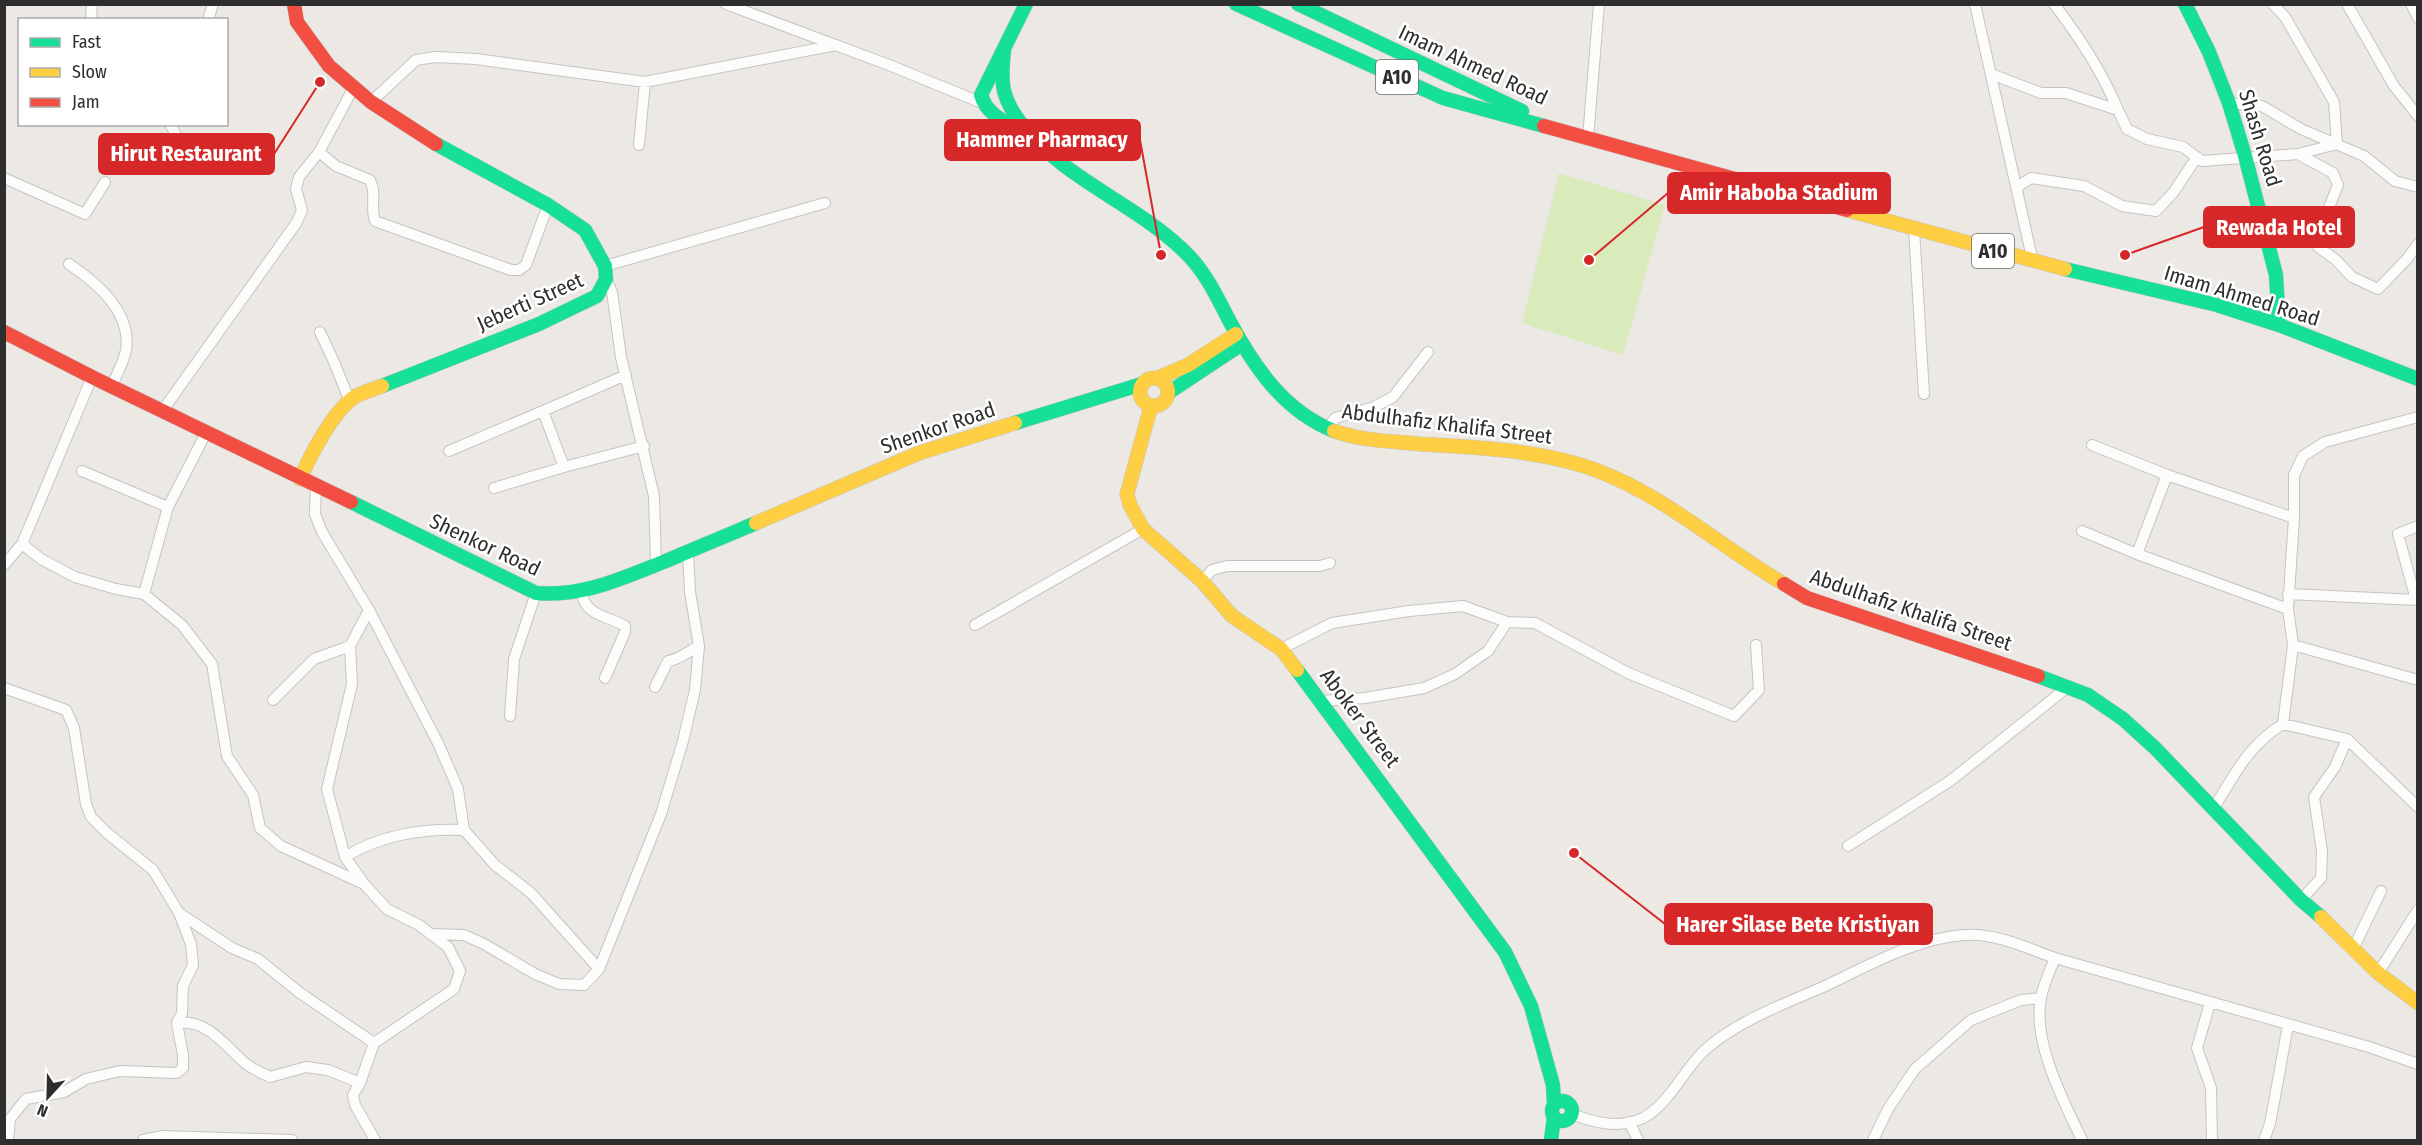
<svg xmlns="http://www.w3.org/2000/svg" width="2422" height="1145" viewBox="0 0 2422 1145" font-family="'Fira Sans Condensed',sans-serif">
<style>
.pitch{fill:#d9eabb}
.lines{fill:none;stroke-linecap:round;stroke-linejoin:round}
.street-casing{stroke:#c5c4c5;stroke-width:12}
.fast-casing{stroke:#c5c4c5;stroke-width:15}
.slow-casing{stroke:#c5c4c5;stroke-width:15}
.jam-casing{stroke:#c5c4c5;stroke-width:15}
.street{stroke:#fcfcfb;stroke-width:10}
.fast{stroke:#16e098;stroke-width:14}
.slow{stroke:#ffcf43;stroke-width:14}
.jam{stroke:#f24e42;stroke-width:14}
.labels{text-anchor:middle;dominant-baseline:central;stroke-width:5;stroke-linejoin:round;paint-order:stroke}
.shield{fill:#fff;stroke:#6d6d6d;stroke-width:1.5}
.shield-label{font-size:20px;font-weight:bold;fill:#2e2e2e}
.street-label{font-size:21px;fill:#2e2e2e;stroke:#fff}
.leader{fill:none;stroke:#d62828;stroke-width:2}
.callout-dot{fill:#d62828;stroke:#fff;stroke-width:2}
.callout{fill:#d62828;stroke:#d62828;stroke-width:2}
.callout-label{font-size:22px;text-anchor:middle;font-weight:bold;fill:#fff}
</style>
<rect width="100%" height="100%" fill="#ece8e4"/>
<path class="pitch" d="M1559 173 1665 205 1623 355 1522 323Z"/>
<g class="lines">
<defs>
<path id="street" d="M726 4 889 65 982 103
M1975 4 2033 262
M2054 4C2080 38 2102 71 2118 110
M2273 4 2285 17 2334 102 2337 144 2298 154
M2347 4 2394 86 2418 116
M2411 4 2418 18
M91 20 92 4
M208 20 213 4
M1991 74 2041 93H2066L2118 110 2127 129 2147 139 2183 147 2202 161 2298 154 2333 173 2338 185 2328 210 2318 247 2336 260 2352 277 2378 289 2407 259 2418 244
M371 102 416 60 436 57 476 59 645 82 836 45
M2229 103 2262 106 2301 129 2364 156 2395 181 2418 187
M170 124 180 142
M1588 138 1599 4
M639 145 645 82
M319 152 336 166 370 180C377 193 370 208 375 221L511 270H519L526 265 548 205
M4 178 85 214 105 182
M2017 187 2031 178 2084 186 2122 206 2156 211 2173 193 2197 157
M1914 229 1924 394
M69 264C97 283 132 312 126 350 124 362 116 375 112 386
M605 266 825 203
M606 279 612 292 621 357 654 496 656 563
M320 332 334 362 350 402
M163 410 297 222 302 210 296 189 299 177 319 152 354 87
M543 411 626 375
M1327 429 1335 418 1374 407 1393 397 1428 352
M2092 445 2167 475 2294 518
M449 451 543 411 564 467
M82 471 168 507
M316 486 315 514 322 532 369 610 438 743 458 789 464 830C424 828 380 835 345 857L365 885 387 909 419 925 448 947 460 971 454 989 374 1043 360 1083 353 1095 355 1105 375 1140
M494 488 564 467 644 446
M2082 531 2137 554 2288 609
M22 544 41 559 75 577 116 589 144 594 182 625 212 664 227 756 253 795 260 828 281 846 364 884
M2137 554 2167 475
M4 565 22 544 92 377
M1202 581 1212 570 1227 566H1320L1330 563
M144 594 168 507 207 431
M582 594C586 616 608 616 625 626V632L605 678
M2288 594 2418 600
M2416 600 2398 534 2418 526
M1507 622 1535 623 1628 673 1734 716 1759 690 1756 645
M975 625 1143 529
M2293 645 2418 680
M1281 649 1332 623 1409 611 1463 606 1507 622 1488 651 1455 674 1424 688 1365 698 1322 701
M655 687 668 661C681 659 688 651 699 646
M4 688 66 710 74 728 86 804 91 817 107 833 153 870 179 913 232 948 258 959 300 993 374 1043
M273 700 314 659 350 646
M510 716 514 659 536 593
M2283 724 2347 739 2418 807
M2213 809C2235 775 2247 746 2283 724L2293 645 2288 609 2294 518V475L2303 456 2325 442 2418 417
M464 830 495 865 531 893 599 969
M1848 846 1950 781 2069 686
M345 857 327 789 352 684 350 646 369 610
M2301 900 2321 878 2322 851 2314 797 2335 767 2347 739
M430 934 464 935 484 944 535 974 559 984 584 985 599 969 661 814 683 741 695 690 699 646 690 592 688 552
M2353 949 2381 891
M2055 958C2050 971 2043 985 2041 998 2032 1042 2064 1102 2082 1140
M2378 973 2418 910
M2210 1003 2197 1048 2211 1088 2212 1140
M177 1023C208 1019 225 1046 245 1063 252 1069 262 1073 270 1077L306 1067 328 1070 360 1083
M1572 1114C1595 1123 1619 1129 1643 1118 1669 1105 1685 1067 1707 1048 1740 1020 1784 1004 1823 987 1868 966 1914 939 1963 935 1994 932 2027 948 2055 958L2369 1047 2418 1064
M1629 1122 1638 1140
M8 1140 10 1119 26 1099 64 1092 86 1079 120 1071 177 1073 183 1068V1055L177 1023 182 1013 183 986 193 965 191 944 179 913
M143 1140 163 1136 292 1140
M1873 1140 1888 1109 1915 1069 1971 1020 2021 1000 2041 998
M2264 1140 2270 1124 2288 1025"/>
<path id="fast" d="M1236 4 1443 98 1544 126
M1298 4 1522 111
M2185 4 2209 52 2229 103 2245 156 2276 275 2279 325
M1004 51C1000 85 1002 100 1024 127 1065 180 1141 206 1189 256 1207 275 1218 299 1230 322 1255 368 1284 411 1334 431
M1025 133C1008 123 987 116 981 95L1026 4
M2065 269 2217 305 2279 325 2418 379
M382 386 539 324 597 296 606 279 605 266 585 230 548 205 436 144
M1168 393 1242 344
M1015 423 1142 384
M351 502 536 593C584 597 622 578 666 561 696 548 726 536 756 523
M1297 670 1505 952 1531 1006 1553 1085 1554 1105
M2038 676 2088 695 2123 719 2155 748 2301 900 2321 917
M1552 1111a10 10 0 1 1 20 0a10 10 0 1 1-20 0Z
M1551 1140 1554 1117"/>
<path id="slow" d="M1847 210 2065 269
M1140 392a14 14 0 1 1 28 0a14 14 0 1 1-28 0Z
M1158 378 1188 365 1236 334
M1151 406 1127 494 1130 505 1143 529 1202 581 1232 616 1281 649 1297 670
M1334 431C1362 441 1391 441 1420 444 1469 447 1518 449 1566 461 1650 481 1712 542 1784 584
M300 479C310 456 334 409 356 396 364 392 374 389 382 386
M756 523 919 453 1015 423
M2321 917 2378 973 2418 1003"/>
<path id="jam" d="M294 4 297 22 329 66 371 102 436 144
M1544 126 1847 210
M4 332 92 377 351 502
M1784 584 1807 598 2038 676"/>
</defs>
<use href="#street" class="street-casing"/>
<use href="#fast" class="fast-casing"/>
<use href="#slow" class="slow-casing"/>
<use href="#jam" class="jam-casing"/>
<use href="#street" class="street"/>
<use href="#fast" class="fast"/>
<use href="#slow" class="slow"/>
<use href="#jam" class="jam"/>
</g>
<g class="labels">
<g class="shield">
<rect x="1376" y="60" width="42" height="34" rx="4.5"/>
<rect x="1972" y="234" width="42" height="34" rx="4.5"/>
</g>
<g class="shield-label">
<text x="1397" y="77">A10</text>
<text x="1993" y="251">A10</text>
</g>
<g class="street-label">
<text transform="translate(1473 65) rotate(25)">Imam Ahmed Road</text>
<text transform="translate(2260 138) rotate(73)">Shash Road</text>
<text transform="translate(2242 296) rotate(17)">Imam Ahmed Road</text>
<text transform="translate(530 302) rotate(-24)">Jeberti Street</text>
<text transform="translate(1447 424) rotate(7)">Abdulhafiz Khalifa Street</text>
<text transform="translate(938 428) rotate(-19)">Shenkor Road</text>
<text transform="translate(485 545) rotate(25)">Shenkor Road</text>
<text transform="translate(1911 610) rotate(19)">Abdulhafiz Khalifa Street</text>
<text transform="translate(1360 718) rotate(53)">Aboker Street</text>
</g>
</g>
<path class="leader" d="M1161 255L1140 140M320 82L274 154M1589 260L1668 193M2125 255L2204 227M1574 853L1665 924"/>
<g class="callout-dot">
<circle cx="1161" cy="255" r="6"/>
<circle cx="320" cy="82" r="6"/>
<circle cx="1589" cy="260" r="6"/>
<circle cx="2125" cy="255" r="6"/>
<circle cx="1574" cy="853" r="6"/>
</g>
<g class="callout">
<rect x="945" y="120" width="195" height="40" rx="6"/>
<rect x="99" y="134" width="175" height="40" rx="6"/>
<rect x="1668" y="173" width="222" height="40" rx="6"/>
<rect x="2204" y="207" width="150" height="40" rx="6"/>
<rect x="1665" y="904" width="267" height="40" rx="6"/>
</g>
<g class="callout-label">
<text x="1042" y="147">Hammer Pharmacy</text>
<text x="186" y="161">Hirut Restaurant</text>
<text x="1779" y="200">Amir Haboba Stadium</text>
<text x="2279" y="235">Rewada Hotel</text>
<text x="1798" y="932">Harer Silase Bete Kristiyan</text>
</g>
<rect width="2422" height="1145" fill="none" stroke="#2e2e2e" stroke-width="12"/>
<rect x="18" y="18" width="210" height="108" fill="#ffffff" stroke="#ababab" stroke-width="1.5"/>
<rect x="30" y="38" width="30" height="9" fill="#16e098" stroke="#ababab" stroke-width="1.5"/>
<text x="72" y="48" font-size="18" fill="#2e2e2e">Fast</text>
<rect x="30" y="68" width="30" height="9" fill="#ffcf43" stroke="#ababab" stroke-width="1.5"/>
<text x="72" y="78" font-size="18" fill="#2e2e2e">Slow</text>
<rect x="30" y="98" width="30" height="9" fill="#f24e42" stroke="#ababab" stroke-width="1.5"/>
<text x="72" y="108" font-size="18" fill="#2e2e2e">Jam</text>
<g transform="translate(48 1097) rotate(202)" stroke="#ffffff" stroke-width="4.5" paint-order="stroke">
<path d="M0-4.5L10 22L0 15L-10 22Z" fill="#2e2e2e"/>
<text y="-9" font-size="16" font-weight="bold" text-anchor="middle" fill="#2e2e2e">N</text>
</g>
</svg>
